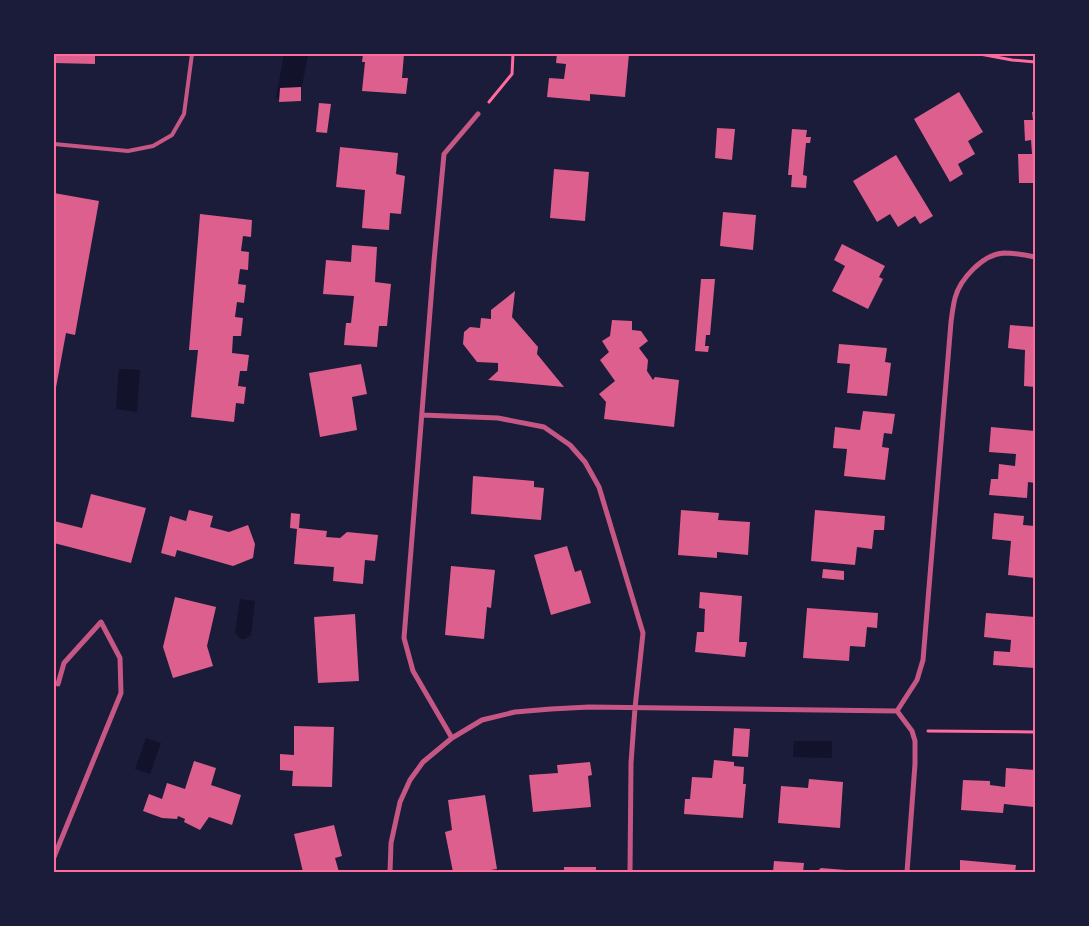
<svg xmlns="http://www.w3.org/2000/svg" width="1089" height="926" viewBox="0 0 1089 926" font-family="'Golos Text',sans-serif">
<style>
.water{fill:#12122b}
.building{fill:#dd5f8e}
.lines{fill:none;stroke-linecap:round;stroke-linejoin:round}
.path{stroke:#ff6b9d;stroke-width:3}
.service{stroke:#c65784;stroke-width:4}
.minor{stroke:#c65784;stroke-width:5}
.neatline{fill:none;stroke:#ff6b9d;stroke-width:2}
</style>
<rect width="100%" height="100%" fill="#1b1b3a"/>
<path class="water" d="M284 54H308L299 102 276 98Z
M119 369 140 370 137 412 116 409Z
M240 599 255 601 251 635 245 639H241L235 633Z
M146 738 161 743 150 774 135 769Z
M794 741H832V758L793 757Z"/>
<path class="building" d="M54 54H95V64L54 63Z
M363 54H404L402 78H408L406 94 362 91 365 62H362Z
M557 54H629L625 97 590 94V101L547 97 549 78 564 79 566 64 556 63Z
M301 87V101L279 102 280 88Z
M959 92 983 132 968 141 975 154 958 164 963 174 950 182 914 119Z
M319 103 331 104 327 133 316 132Z
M1032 112H1035V172H1033V183H1019L1018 154H1032L1031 140 1025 141 1024 120H1033Z
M717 128 735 129 732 160 715 158Z
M792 129 807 130 806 137H811L810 143H806L803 175 807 176 806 188 791 187 792 175H788Z
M340 147 398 153 396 174 405 176 401 214 390 213 389 230 362 228 365 190 336 187Z
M896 155 933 216 920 224 915 216 898 227 890 214 877 222 853 181Z
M554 169 589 172 585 221 550 218Z
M54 193 99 201 75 335 66 333 55 393H54Z
M723 212 756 215 753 250 720 246Z
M200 214 252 220 251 237 243 236 241 251 249 252 248 270 240 269 238 284 246 285 244 303 237 302 235 317 243 318 241 336H233L232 353 249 355 247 371H240L238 386 246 387 244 404 236 403 234 422 191 417 198 350H189Z
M842 244 885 266 879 277 883 279 868 309 832 291 845 266 834 260Z
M352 245 377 247 375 282 391 284 387 326H379L377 347 344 345 346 323H351L354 296 323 294 326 260 351 262Z
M701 279H715L710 335H706L705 346H709L708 352 695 351Z
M515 291 512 317 538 347 537 354 564 387 488 380 498 371V363L477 362 463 344 464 332 470 327 480 328 481 318 491 319V310Z
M612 320 632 321V330L641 331 648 341 639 348 648 360 647 371 653 380 655 377 679 380 674 427 604 419 606 402 599 394 615 381 600 360 609 352 602 341 610 336Z
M1010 325 1035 327V387L1024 386 1025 350 1008 348Z
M839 344 887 348 885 362 891 363 887 396 847 393 850 364 837 363Z
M361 364 367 394 352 397 357 430 320 437 309 373Z
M863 411 895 414 892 434 884 433 882 447 889 448 885 480 844 476 847 449 833 448 835 427 860 430Z
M991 427 1035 431V483L1028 482 1027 498 989 495 991 479H998L999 464 1015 466 1016 454 989 452Z
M473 476 534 481V487L544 488 541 520 471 514Z
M91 494 146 508 131 563 54 543V521L82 528Z
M189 510 213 516 210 527 229 532 248 525 255 544 253 558 233 566 177 550 175 557 161 553 170 516 186 521Z
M681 510 719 513 718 520 750 522 748 555 717 552V558L678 555Z
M815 510 885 516 884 530H874L872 549 857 547 855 565 811 561Z
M291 513 300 514 299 528 327 531 326 537 340 538 347 532 378 535 375 561 365 560 363 584 333 581 334 567 294 564 297 529 290 528Z
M994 513 1024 516 1023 525 1035 526V578L1008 575 1011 541 992 539Z
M567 546 575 572 581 570 591 603 551 615 534 555Z
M451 566 495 570 491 608 487 607 484 639 445 635Z
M823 569 844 571V580L822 578Z
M700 592 742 596 739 642H747L745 657 695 652 697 632H704L705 609 699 608Z
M175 597 216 607 207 646 213 666 173 678 163 647Z
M807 608 878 613 877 628 867 627 865 647 850 646 849 661 803 658Z
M986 613 1035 617V668L993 665 994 651 1010 652 1011 640 984 637Z
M355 614 359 681 318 683 314 617Z
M294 726 334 727 332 787 292 786 293 771 280 770V754L294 755Z
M734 728 750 729 748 757 732 756Z
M714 760 734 762V766L744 767 743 784H746L743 818 684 814 685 799H690L692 777 712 778Z
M194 761 216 768 211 785 241 795 232 825 209 817 200 830 184 822 185 819 178 816 177 819 162 818 143 811 149 794 162 799 167 783 185 789Z
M590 762 592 775 588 776 591 807 533 812 529 775 558 773 557 765Z
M1006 768 1035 770 1034 807 1004 804 1003 813 961 810 963 780 990 781V785L1005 787Z
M809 779 843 782 840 828 778 823 781 786 808 788Z
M485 795 497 869 478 872H453L445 832 452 830 448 800Z
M334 825 342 856 335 858 339 872H303L294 834Z
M960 860 1016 865 1015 872H960Z
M774 861 804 863 803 872H773Z
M564 867H596V872H564Z
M821 868 846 870V872H816Z"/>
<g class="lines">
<path class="path" d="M980 54 1012 60 1035 62
M489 102 512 74 513 54
M928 731 1035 732"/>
<path class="service" d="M54 144 128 151 153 146 172 135 184 114 192 54"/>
<path class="minor" d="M422 415 498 418 544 427 570 445 585 462 599 487 643 633 635 708 631 763 630 872
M452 738 413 671 404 638 434 261 444 154 478 114
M54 857 121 693 120 658 101 622 64 663 58 684
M390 872 391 843 400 802 410 780 423 762 452 738 482 720 515 712 551 709 589 707 897 711
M907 872 915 764V741L912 731 897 711 917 680 923 660 951 322C952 314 953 306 955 298 960 279 983 254 1004 253 1014 253 1025 255 1035 257"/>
</g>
<rect width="1089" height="926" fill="none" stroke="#1b1b3a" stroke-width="110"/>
<rect x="55" y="55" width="979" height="816" class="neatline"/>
</svg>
